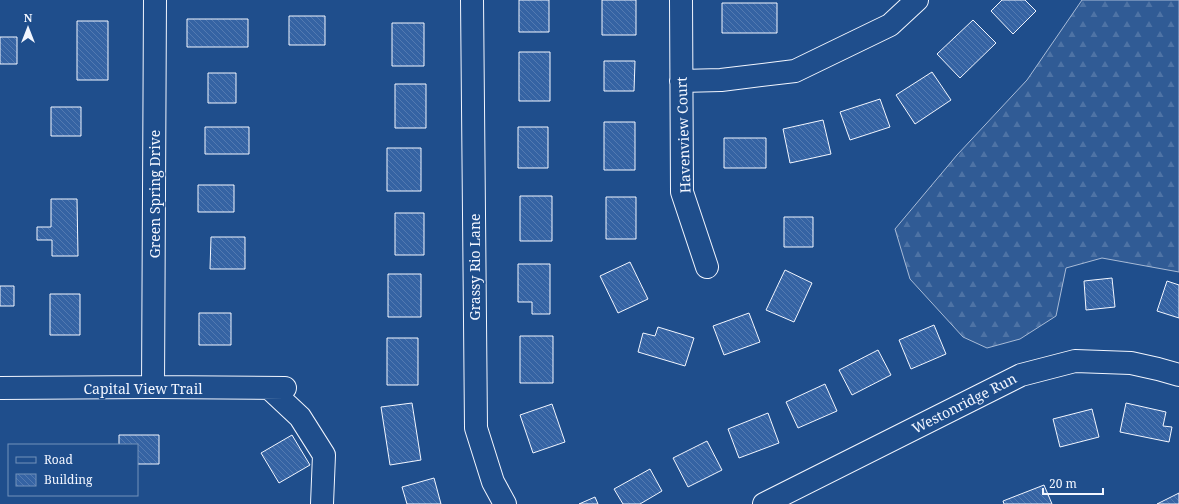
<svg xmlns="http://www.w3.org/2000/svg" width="1179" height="504" viewBox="0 0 1179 504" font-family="'Noto Serif',serif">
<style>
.forest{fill:url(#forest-firs);stroke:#a8bbd7}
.building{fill:url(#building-back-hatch);stroke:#f2f6ff}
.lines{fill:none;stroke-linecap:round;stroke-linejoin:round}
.minor-casing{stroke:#f2f6ff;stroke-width:24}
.minor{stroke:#1f4e8c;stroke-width:22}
.labels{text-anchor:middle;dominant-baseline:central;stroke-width:3;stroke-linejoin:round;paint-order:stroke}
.street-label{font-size:14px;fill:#f2f6ff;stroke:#1f4e8c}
</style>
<defs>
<pattern id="forest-firs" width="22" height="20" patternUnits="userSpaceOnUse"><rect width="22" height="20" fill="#305b95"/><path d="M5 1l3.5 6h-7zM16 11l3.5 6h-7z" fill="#4e73a5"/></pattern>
<pattern id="building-back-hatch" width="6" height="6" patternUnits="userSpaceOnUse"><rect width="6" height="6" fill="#3563a3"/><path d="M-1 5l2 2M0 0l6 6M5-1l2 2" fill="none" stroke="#537ab1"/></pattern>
</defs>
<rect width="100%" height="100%" fill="#1f4e8c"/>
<path class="forest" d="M1082 0H1179V272L1102 258 1066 268 1056 316 1020 339 987 348 963 337 910 279 895 229 957 155 1027 80Z"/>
<path class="building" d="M519 0H549V32H519Z
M602 0H636V35H602Z
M1002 0H1025L1036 11 1013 34 991 11Z
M722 3H777V33H722Z
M289 16H325V45H289Z
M187 19H248V47H187Z
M973 20 996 43 960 78 937 54Z
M77 21H108V80H77Z
M392 23H424V66H392Z
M0 37H17V64H0Z
M519 52H550V101H519Z
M604 61H635L634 91H604Z
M932 72 951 100 915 124 896 95Z
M208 73H236V103H208Z
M395 84H426V128H395Z
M880 99 890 127 850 140 840 112Z
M51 107H81V136H51Z
M823 120 831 154 790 163 783 129Z
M604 122H635V170H604Z
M205 127H249V154H205Z
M518 127H548V168H518Z
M724 138H766V168H724Z
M387 148H421V191H387Z
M198 185H234V212H198Z
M520 196H552V241H520Z
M606 197H636V239H606Z
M51 199H77L78 256H52V240H37V227H51Z
M395 213H424V255H395Z
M784 217H813V247H784Z
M211 237H245V269H210Z
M630 262 648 299 618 313 600 276Z
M518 264H550V314H532V302H518Z
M785 270 812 283 794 322 766 310Z
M388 274H421V317H388Z
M1112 278 1115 307 1086 310 1084 281Z
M1167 281 1179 285V318L1157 311Z
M0 286H14V306H0Z
M50 294H80V335H50Z
M199 313H231V345H199Z
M749 313 760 342 724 355 713 326Z
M934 325 946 354 911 369 899 340Z
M658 327 694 338 685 366 638 352 643 333 655 336Z
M520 336H553V383H520Z
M387 338H418V385H387Z
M878 350 891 375 852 395 839 370Z
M825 384 837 411 798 428 786 402Z
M412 403 421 460 390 465 381 407Z
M1126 403 1166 412 1163 426 1172 427 1169 442 1120 432Z
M552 404 565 442 533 453 520 415Z
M1092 409 1099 437 1060 447 1053 419Z
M768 413 779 443 739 458 728 429Z
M119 435H159V464H137V445H119Z
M292 435 310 465 279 483 261 453Z
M707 441 722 470 688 487 673 458Z
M650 469 662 491 640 504H623L614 489Z
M434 478 441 504H407L402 487Z
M1044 485 1052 504H1004L1003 501Z
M1179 493V504H1157Z
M595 497 598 504H579Z"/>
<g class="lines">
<defs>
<path id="minor" d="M472 0 476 428 493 482 505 504
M681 0 682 192 707 267
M681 81 721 80 795 71 890 25 917 0
M153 387 155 0
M0 388 153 387 285 388
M269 388 300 417 324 455 322 504
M764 504 1021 375 1075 361 1131 363 1158 369 1179 375"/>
</defs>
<use href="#minor" class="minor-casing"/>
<use href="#minor" class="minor"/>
</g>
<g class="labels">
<g class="street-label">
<text transform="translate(683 135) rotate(-92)">Havenview Court</text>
<text transform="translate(154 194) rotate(-90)">Green Spring Drive</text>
<text transform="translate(474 267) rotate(-90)">Grassy Rio Lane</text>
<text x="143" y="388">Capital View Trail</text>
<text transform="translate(964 403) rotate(-27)">Westonridge Run</text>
</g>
</g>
<rect x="8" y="444" width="130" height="52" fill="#1f4e8c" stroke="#7391ba"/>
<rect x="16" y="457" width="20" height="6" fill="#1f4e8c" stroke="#7391ba"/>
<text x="44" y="464" font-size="12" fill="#f2f6ff">Road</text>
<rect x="16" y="474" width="20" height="12" fill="url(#building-back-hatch)" stroke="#7391ba"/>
<text x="44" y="484" font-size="12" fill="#f2f6ff">Building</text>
<g transform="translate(28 28)" stroke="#1f4e8c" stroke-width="3" paint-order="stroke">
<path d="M0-3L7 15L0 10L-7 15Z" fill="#f2f6ff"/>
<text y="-6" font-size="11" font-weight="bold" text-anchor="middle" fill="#f2f6ff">N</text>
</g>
<path d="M1043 488v6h60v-6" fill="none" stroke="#f2f6ff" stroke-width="2"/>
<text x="1049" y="488" font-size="12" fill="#f2f6ff" stroke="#1f4e8c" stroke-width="3" paint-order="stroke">20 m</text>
</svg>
